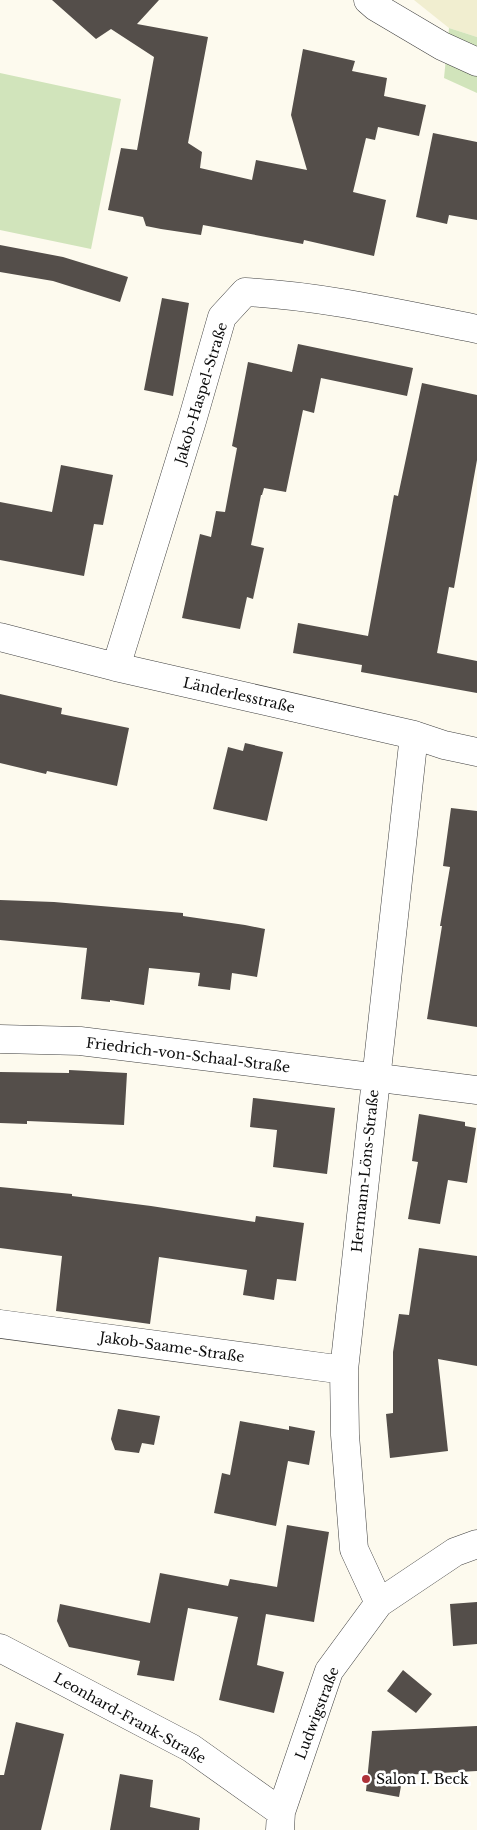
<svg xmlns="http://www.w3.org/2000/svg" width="477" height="1830" viewBox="0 0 477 1830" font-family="'Libre Baskerville',serif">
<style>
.farmland{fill:#f1eed0}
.green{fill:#d1e4bb}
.building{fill:#544e4a}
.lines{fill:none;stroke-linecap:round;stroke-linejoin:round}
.street-casing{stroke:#3f3f3f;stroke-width:29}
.street{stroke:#fff;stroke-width:28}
.poi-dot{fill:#af3239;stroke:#fff;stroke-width:2}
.labels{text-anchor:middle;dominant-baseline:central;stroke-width:5;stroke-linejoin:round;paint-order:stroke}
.street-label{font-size:14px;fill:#0c0c0c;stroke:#fff}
.poi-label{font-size:14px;fill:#0c0c0c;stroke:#fff;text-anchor:start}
</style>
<rect width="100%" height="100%" fill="#fdfaee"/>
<path class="farmland" d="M414 0H477V37L449 28Z"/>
<path class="green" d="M449 28 477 37V93L444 78Z
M0 73 121 99 91 249 0 230Z"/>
<path class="building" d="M52 0H159L137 24 208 37 188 143 202 152 200 168 252 180 256 160 307 170 291 115 303 49 355 61 352 71 387 78 384 96 426 105 419 136 378 127 375 140 366 138 353 192 386 200 374 256 304 240 303 244 203 225 201 235 161 229 146 226 143 217 108 210 121 148 137 150 154 57 111 29 96 39Z
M433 133 477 142V220L449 215 447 224 416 217Z
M0 245 63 257 128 277 120 302 53 281 0 272Z
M162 298 189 303 173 396 144 390Z
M298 344 413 368 407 396 321 378 314 413 303 410 286 492 264 488 262 495H261L251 545 264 548 253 599 247 597 240 629 182 618 200 534 211 537 216 511 225 512 237 448 232 446 248 362 292 372Z
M422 383 477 395V460L454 588 449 587 437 653 477 661V693L361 672 362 665 293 653 298 623 368 636 394 495 398 496Z
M61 465 113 475 103 525 94 524 84 576 0 560V502L52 512Z
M0 694 62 708 61 714 129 728 117 786 47 771 46 774 0 763Z
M245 743 283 752 267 821 213 809 228 747 243 751Z
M451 808 477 811V1027L427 1019 442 926H440L450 867 443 866Z
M0 900 54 902 183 913V916L245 925 265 929 257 977 232 973 230 990 198 986 200 973 149 968 144 1005 110 1000V1002L81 999 87 948 0 940Z
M69 1070 127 1073 124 1125 27 1121V1124L0 1123V1072L69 1073Z
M253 1098 335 1108 327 1174 273 1167 277 1130 250 1127Z
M419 1114 465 1122V1126L476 1128 467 1183 448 1180 440 1224 408 1219 418 1162 412 1161Z
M0 1187 72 1194V1196L151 1206 255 1222 256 1216 304 1223 296 1281 277 1279 274 1300 243 1295 247 1270 159 1257 150 1324 56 1311 62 1256 0 1248Z
M419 1248 477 1256V1366L438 1359 448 1451 390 1458 386 1414 393 1413V1352L399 1314 409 1315Z
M118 1409 160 1416 154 1445 142 1443 139 1453 115 1450 111 1439Z
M240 1421 289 1430V1426L315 1431 309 1465 288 1461 276 1526 214 1513 222 1473 230 1475Z
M287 1525 329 1532 314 1622 266 1614 257 1665 284 1672 274 1713 219 1700 238 1617 188 1608 174 1681 137 1675 140 1661 69 1647 57 1621 60 1604 150 1623 160 1573 228 1586 230 1579 277 1587Z
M477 1602V1644L453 1646 450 1604Z
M403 1670 432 1694 416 1713 387 1691Z
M16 1722 64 1734 41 1830H0V1775H4Z
M477 1726V1771L403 1775 399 1797 366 1791 372 1731Z
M120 1774 153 1780 150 1807 200 1818 199 1830H110Z"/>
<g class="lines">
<defs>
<path id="street" d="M368 0 376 7 442 46 477 62
M0 637 116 667 414 735 444 745 477 752
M116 667 192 421 222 317 245 292C323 296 401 314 477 329
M0 1039 80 1041 477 1090
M0 1324 344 1370
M379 1603 354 1549 345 1435 344 1370 414 735
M0 1648 191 1748 281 1812
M280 1830 281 1812 329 1671 379 1603 455 1552 477 1544"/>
</defs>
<use href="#street" class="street-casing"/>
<use href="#street" class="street"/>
</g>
<circle class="poi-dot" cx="366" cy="1779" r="5"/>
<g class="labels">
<g class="street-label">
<text transform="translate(201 393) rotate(-73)">Jakob-Haspel-Straße</text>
<text transform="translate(239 695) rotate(13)">Länderlesstraße</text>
<text transform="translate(188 1055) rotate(7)">Friedrich-von-Schaal-Straße</text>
<text transform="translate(365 1171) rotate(-84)">Hermann-Löns-Straße</text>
<text transform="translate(172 1347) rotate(8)">Jakob-Saame-Straße</text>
<text transform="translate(317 1713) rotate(-69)">Ludwigstraße</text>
<text transform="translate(130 1718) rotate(29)">Leonhard-Frank-Straße</text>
</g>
<g class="poi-label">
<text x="376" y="1779">Salon I. Beck</text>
</g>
</g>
</svg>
